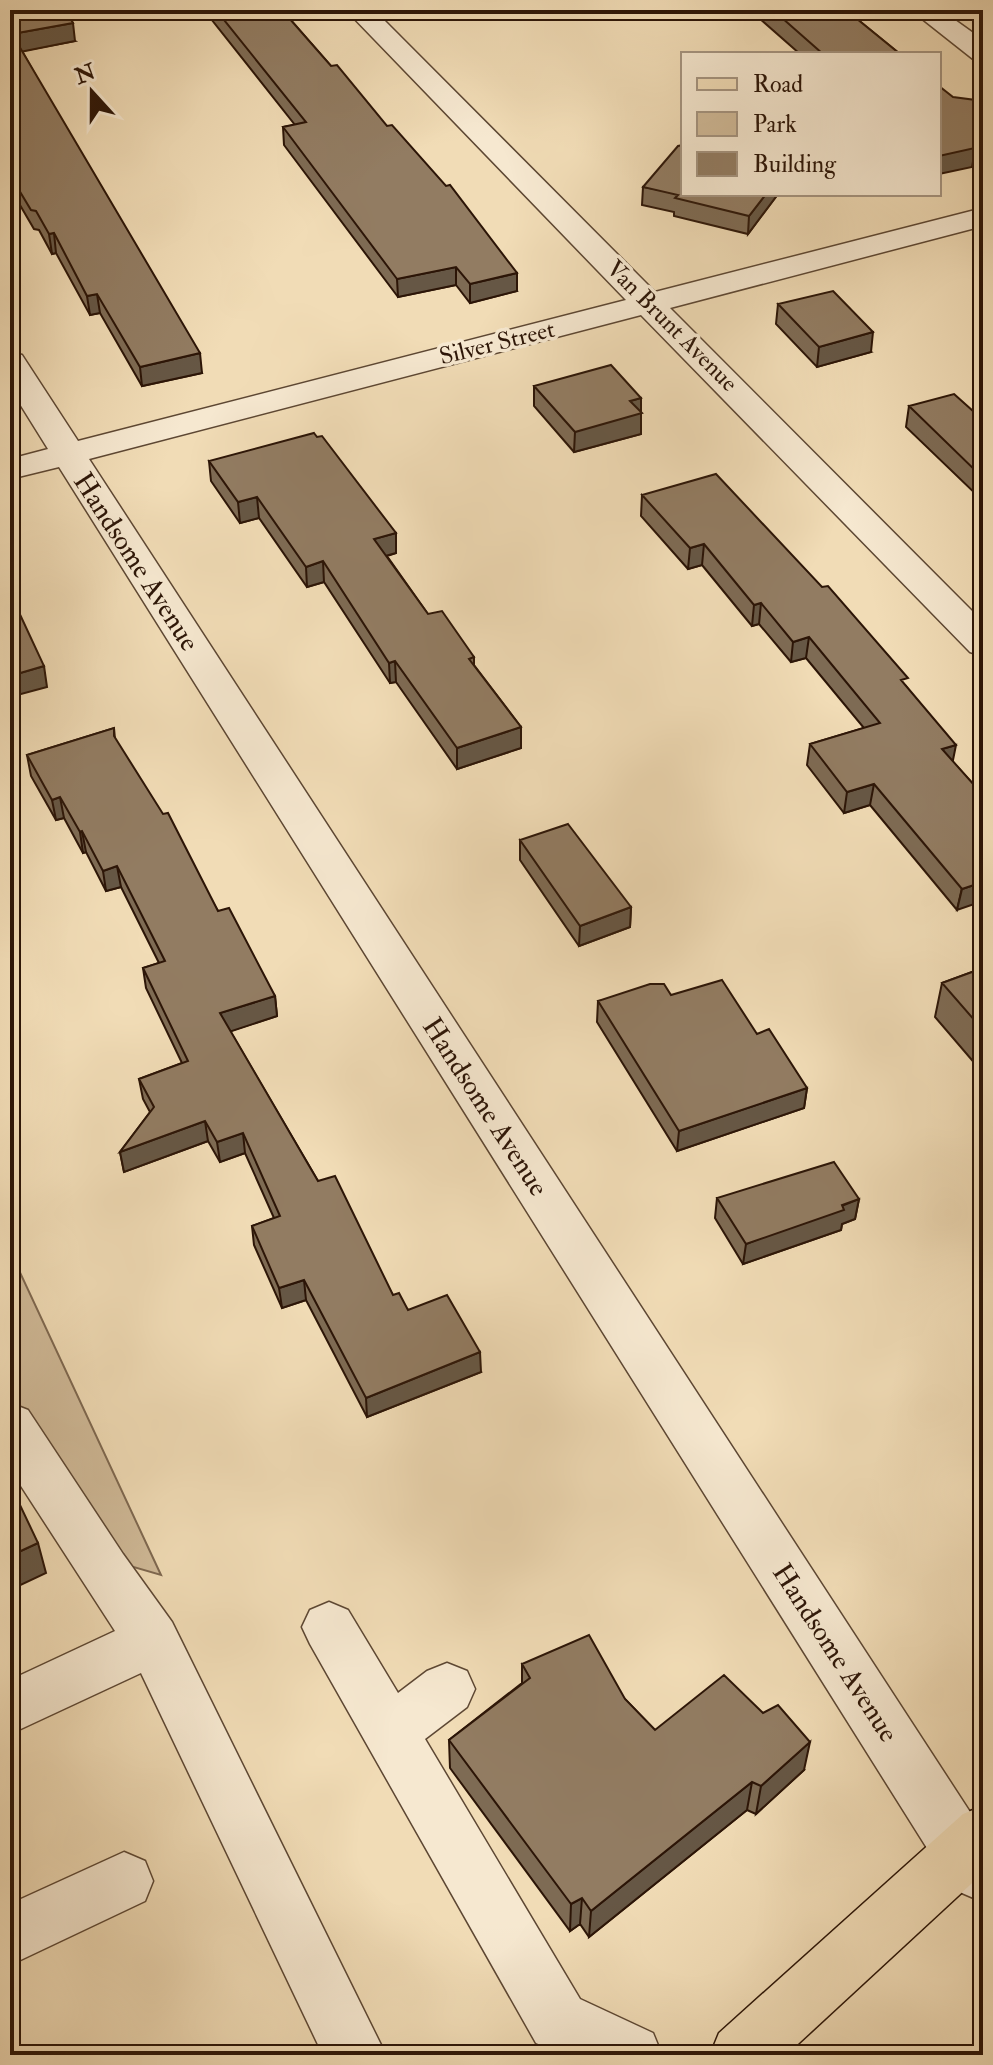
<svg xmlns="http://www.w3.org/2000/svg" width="993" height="2065" viewBox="0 0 993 2065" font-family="'IM FELL Double Pica',serif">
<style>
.green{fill:#d0ba98;stroke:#7e6850;stroke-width:2}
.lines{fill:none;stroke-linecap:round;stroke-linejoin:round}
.minor-casing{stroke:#5d4733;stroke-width:3}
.major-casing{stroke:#2c1507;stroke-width:3}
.minor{fill:#f6e8d0;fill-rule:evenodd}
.major{fill:#f1dcb6;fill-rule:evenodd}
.wall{fill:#7e6b54;stroke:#2c1507;stroke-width:2}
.shaded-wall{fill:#665745;stroke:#2c1507;stroke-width:2}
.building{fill:#927c62;stroke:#2c1507;stroke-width:2}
.labels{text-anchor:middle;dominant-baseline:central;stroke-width:7;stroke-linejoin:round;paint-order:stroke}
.far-street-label{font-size:24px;fill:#2c1507;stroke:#f6e8d0}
.street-label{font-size:28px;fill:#2c1507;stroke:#f6e8d0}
</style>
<rect width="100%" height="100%" fill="#f1dcb6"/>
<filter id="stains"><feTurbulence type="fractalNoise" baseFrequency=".0025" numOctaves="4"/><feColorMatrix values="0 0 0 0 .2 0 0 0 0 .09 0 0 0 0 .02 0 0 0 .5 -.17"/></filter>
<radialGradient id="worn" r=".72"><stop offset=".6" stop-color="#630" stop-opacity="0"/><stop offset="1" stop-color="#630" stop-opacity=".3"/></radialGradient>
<path class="green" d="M10 1251 161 1575 123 1564 10 1399Z"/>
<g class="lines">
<defs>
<path id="minor" d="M346 10H374L655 292 983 208V226L670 308 983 622V656L970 652 641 315 89 459 983 1832V1902L962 1893 942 1872 59 467 10 479V459L48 449 10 388V352L22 355 78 441 626 300Z
M911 10H941L983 40V61L973 59Z
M10 1403 28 1410 123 1554 172 1622 386 2055H323L141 1673 10 1734V1680L115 1631 10 1469Z
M329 1602 348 1610 398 1693 427 1671 447 1663 467 1671 475 1689 467 1707 425 1739 580 1999 653 2033 662 2055H563L536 2043 310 1644 302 1627 310 1610Z
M124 1852 145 1861 153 1881 145 1901 10 1965V1904Z"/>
<path id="major" d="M983 1806V1873L786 2055H710L719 2033 963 1814Z"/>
</defs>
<use href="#minor" class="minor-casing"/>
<use href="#major" class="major-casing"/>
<use href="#minor" class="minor"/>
<use href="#major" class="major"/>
</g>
<path class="wall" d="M10 10 75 41 22 51 202 373 142 386 100 313 90 315 56 253 52 254 39 230 34 229 10 188Z
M204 10H282L331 66 517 291 470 303 456 285 398 297 284 145 283 127 295 125Z
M750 10H846L900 54H800Z
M643 187 683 194H778L748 234 674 216V212L642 205Z
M778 304 871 352 817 367 776 324Z
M534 386 641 398V434L574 452 534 406Z
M909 406 983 420V501L906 427Z
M209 461 396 533V553L387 556 428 614 474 657V665L521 727V748L457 769 396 682 390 683 324 582 307 587 259 518 240 523 211 481Z
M642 495 906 686 953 762 983 795 957 910 870 805 844 813 807 765 810 744 864 728 806 658 791 662 759 624 752 626 702 565 688 569 641 516Z
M114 728 115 739 218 911 275 996 277 1016 230 1031 318 1181 393 1295 408 1310 481 1372 367 1417 306 1300 282 1308 254 1245 252 1226 274 1218 245 1153 220 1162 208 1141 124 1172 120 1152 150 1112 143 1099 139 1079 182 1063 146 988 143 968 159 963 121 887 106 891 86 852 83 853 64 818 56 820 31 776 27 755Z
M520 840 631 907 630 927 579 946 520 860Z
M983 968V1073L935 1017 942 983Z
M671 995 757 1034 807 1088 804 1108 677 1151 597 1022 598 1001Z
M717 1198 859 1199 855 1219 842 1224 841 1230 743 1264 715 1218Z
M522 1664 625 1699 655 1730 804 1770 756 1814 747 1810 589 1937 580 1924 570 1931 450 1768 449 1740 522 1683Z"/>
<path class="shaded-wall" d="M73 23 75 41 15 53 12 34Z
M983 108 972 167 939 174V156Z
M766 194H778L748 234 749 216Z
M54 233 56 253 52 254 49 234Z
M456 267V285L398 297 397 279Z
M517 273V291L470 303V284Z
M97 294 100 313 90 315 87 296Z
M873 332 871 352 817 367 819 347Z
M200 353 202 373 142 386 140 367Z
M641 398V434L574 452 575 432 630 401Z
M257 497 259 518 240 523 238 502Z
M396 533V553L375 559 374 539Z
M704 544 702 565 688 569 690 548Z
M323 561 324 582 307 587 306 567Z
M761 603 759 624 752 626 754 605Z
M809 637 806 658 791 662 793 642Z
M395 661 396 682 390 683 389 663Z
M44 666 47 687 10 697V676Z
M521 727V748L457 769V748Z
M956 745 952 765 942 749Z
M874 784 870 805 844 813 847 792Z
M60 797 64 818 56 820 52 800Z
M82 831 86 852 83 853 80 832Z
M117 866 121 887 106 891 103 871Z
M983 882V901L957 910 962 889Z
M631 907 630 927 579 946 580 926Z
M275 996 277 1016 223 1034 220 1013Z
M807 1088 804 1108 677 1151 679 1131Z
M205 1121 208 1141 124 1172 120 1152Z
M243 1133 245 1153 220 1162 217 1142Z
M859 1199 855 1219 842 1224 841 1230 743 1264 746 1244Z
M304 1280 306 1300 282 1308 279 1288Z
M480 1352 481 1372 367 1417 366 1398Z
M38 1543 46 1573 10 1590V1556Z
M810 1742 804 1770 756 1814 761 1786Z
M752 1782 747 1810 589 1937 591 1911Z
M582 1898 580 1924 570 1931 571 1904Z"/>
<path class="building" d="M10 10H65L73 23 12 34 200 353 140 367 97 294 87 296 54 233 49 234 36 211 31 210 10 175Z
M216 10H282L331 66 337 65 387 126 392 125 446 186 450 185 517 273 470 284 456 267 397 279 283 127 306 122Z
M773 10H846L900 54H823Z
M939 86 953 97 983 101V108L975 148 939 156Z
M683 145V194H766L749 216 675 198 678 195 643 187 678 146Z
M833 291 873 332 819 347 778 304Z
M611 365 641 398 630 401 642 413 575 432 534 386Z
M954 394 983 420V478L909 406Z
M314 433 317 437 322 436 396 533 374 539 428 614 442 611 474 657 469 659 521 727 457 748 395 661 389 663 323 561 306 567 257 497 238 502 209 461Z
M716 474 822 587 828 586 908 678 901 680 956 745 942 749 983 795V882L962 889 874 784 847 792 810 744 880 723 809 637 793 642 761 603 754 605 704 544 690 548 642 495Z
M10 593 44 666 10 676Z
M114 728V736L163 814 168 813 218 911 229 908 275 996 220 1013 318 1181 335 1176 393 1295 399 1293 408 1310 447 1295 480 1352 366 1398 304 1280 279 1288 252 1226 280 1216 243 1133 217 1142 205 1121 120 1152 154 1107 139 1079 188 1061 143 968 165 961 117 866 103 871 82 831 80 832 60 797 52 800 27 755Z
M568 824 631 907 580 926 520 840Z
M983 968V1030L942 983Z
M722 980 757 1034 769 1029 807 1088 679 1131 598 1001 650 984H664L671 995Z
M834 1162 859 1199 842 1205 844 1210 746 1244 717 1198Z
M10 1484 38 1543 10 1556Z
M589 1635 625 1699 655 1730 724 1675 763 1713 778 1705 810 1742 761 1786 752 1782 591 1911 582 1898 571 1904 449 1740 530 1678 522 1664Z"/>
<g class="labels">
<g class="far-street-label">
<text transform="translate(672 326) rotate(45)">Van Brunt Avenue</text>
<text transform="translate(497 343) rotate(-14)">Silver Street</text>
</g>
<g class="street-label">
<text transform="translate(136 562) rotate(57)">Handsome Avenue</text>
<text transform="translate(485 1107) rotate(57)">Handsome Avenue</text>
<text transform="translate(835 1653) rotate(57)">Handsome Avenue</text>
</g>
</g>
<rect width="993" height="2065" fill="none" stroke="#f1dcb6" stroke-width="40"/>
<rect x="12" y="12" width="969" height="2041" fill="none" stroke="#2c1507" stroke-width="4"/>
<rect x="20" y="20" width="953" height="2025" fill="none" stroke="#2c1507" stroke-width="2"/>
<rect x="681" y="52" width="260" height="144" fill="#f6e8d0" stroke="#a59480" stroke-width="2"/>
<rect x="697" y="78" width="40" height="12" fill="#f1dcb6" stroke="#a59480" stroke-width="2"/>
<text x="753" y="92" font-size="24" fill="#2c1507">Road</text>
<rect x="697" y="112" width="40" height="24" fill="#d0ba98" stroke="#a59480" stroke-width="2"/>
<text x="753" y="132" font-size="24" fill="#2c1507">Park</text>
<rect x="697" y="152" width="40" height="24" fill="#927c62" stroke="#a59480" stroke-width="2"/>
<text x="753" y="172" font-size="24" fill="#2c1507">Building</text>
<g transform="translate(92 92) rotate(339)" stroke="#f6e8d0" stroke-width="6" paint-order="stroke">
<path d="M0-6L14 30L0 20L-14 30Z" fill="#2c1507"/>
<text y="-12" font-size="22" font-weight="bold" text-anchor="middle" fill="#2c1507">N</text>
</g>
<rect width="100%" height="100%" filter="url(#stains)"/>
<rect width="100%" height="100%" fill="url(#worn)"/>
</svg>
